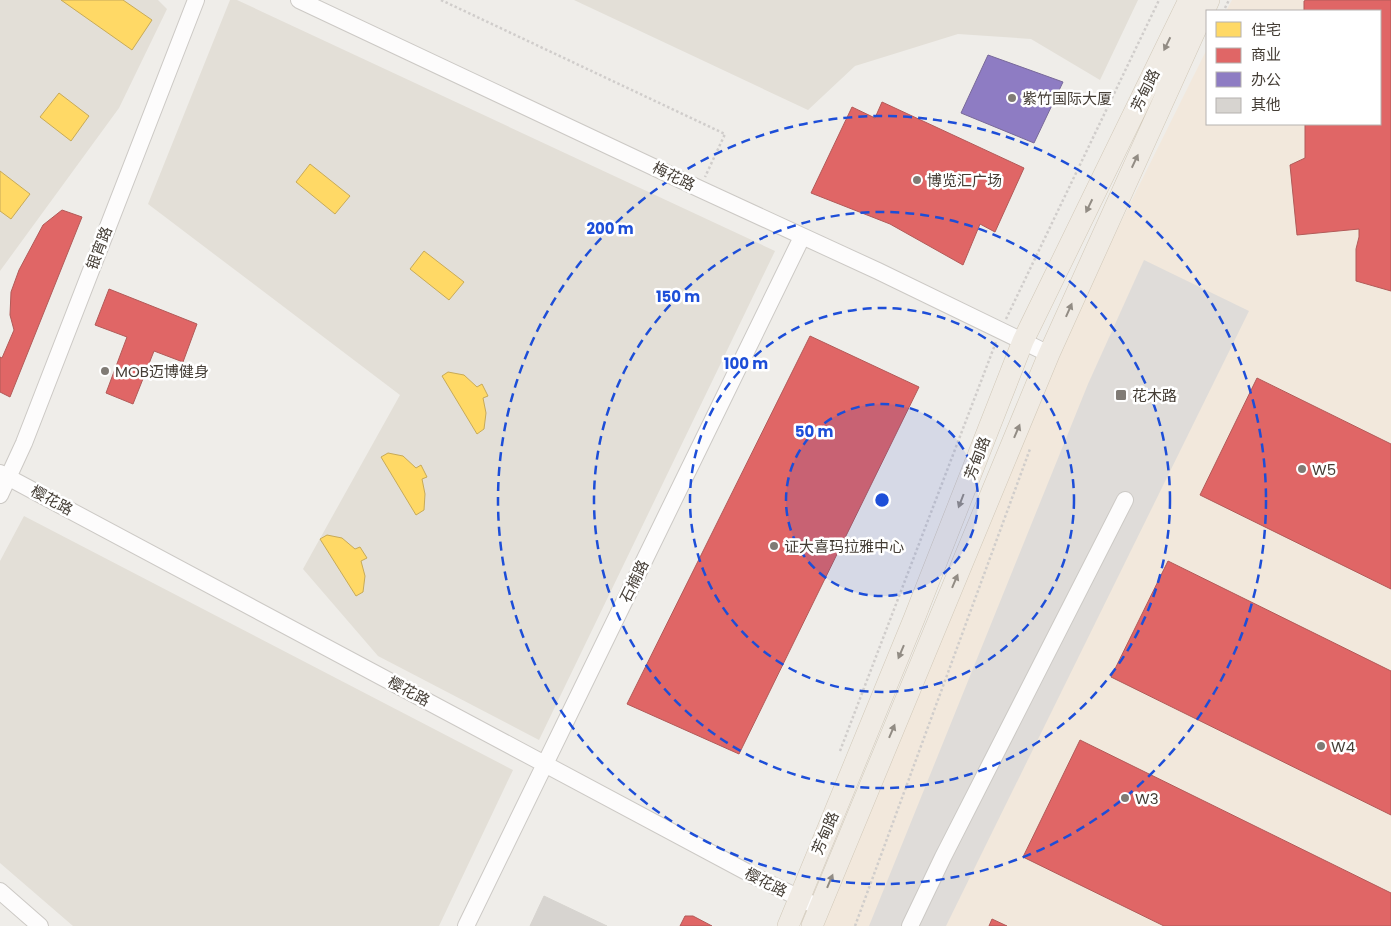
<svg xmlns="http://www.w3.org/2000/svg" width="1391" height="926" viewBox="0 0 1391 926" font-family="Poppins,'Noto Sans SC',sans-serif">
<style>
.residential{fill:#e3dfd7}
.commercial{fill:#f2e8dc}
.parking{fill:#dfdcd9}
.homes{fill:#ffd966;stroke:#c7aa58}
.shops{fill:#e06666;stroke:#b25a58}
.offices{fill:#8e7cc3;stroke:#786999}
.building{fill:#d7d4d0;stroke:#d7d4cf}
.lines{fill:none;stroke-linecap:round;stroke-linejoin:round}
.minor-casing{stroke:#ccc9c5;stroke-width:18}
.major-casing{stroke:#d1c8b8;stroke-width:22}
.path{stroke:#d0cdcb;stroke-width:2.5;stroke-dasharray:2.5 2.5;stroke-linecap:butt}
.minor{stroke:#fdfcfc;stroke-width:16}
.major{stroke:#f0ebe4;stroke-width:21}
.oneway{fill:#928c84}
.ring{fill:none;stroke:#1d4ed8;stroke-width:2.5;stroke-dasharray:9 6}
.poi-dot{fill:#807b75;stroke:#fff;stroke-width:2}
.labels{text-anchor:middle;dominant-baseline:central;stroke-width:5;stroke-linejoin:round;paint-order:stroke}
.street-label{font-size:15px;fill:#453e36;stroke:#fff}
.poi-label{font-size:15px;fill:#453e36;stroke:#fff;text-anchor:start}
.centre{fill:#1d4ed8;stroke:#fff;stroke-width:2.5}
.ring-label{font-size:15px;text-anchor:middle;font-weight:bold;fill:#1d4ed8;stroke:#fff;stroke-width:5;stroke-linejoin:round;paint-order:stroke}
</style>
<rect width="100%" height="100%" fill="#efede9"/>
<path class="residential" d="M0 0H158L167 9 119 108 0 271Z
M230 0H237L775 251 539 740 378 656 303 569 400 395 148 204Z
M574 0H1138L1100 80 1031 39 958 34 855 66 808 110Z
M24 516 513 770 439 926H73L0 863V561Z"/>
<path class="commercial" d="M1232 0H1391V926H818L909 691 1103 258 1207 49V124H1380V11H1226Z"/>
<path class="parking" d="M1144 260 1249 311 946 926H869L1088 384Z"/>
<path class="homes" d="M61 0H123L152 20 132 50Z
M59 93 89 116 71 141 40 117Z
M310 164 350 196 335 214 296 182Z
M0 171 30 194 11 219 0 211Z
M424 251 464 282 449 300 410 269Z
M448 372 464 375 477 387 482 384 488 396 483 398 486 413 484 429 477 434 442 376Z
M388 453 403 456 416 468 421 465 427 477 422 479 425 494 424 510 416 515 381 457Z
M327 535 342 538 355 549 360 547 367 558 361 561 365 576 363 592 356 596 320 539Z"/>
<path class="shops" d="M1306 0H1391V291L1356 281V249L1359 237V229L1297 235 1290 165 1305 158V124H1380V11H1304V1Z
M882 102 1024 168 995 232 980 224 963 265 890 224 811 193 852 107 875 118Z
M62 210 82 217 10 397 0 392V357L2 358 14 330 10 315 11 292 19 270 43 225Z
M109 289 197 324 183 362 154 351 133 404 106 393 127 337 95 325Z
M810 336 919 387 739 754 627 704Z
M1257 378 1391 444V589L1200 495Z
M1168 561 1391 671V815L1111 677Z
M1080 740 1391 893V926H1164L1023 857Z
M685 916H693L712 926H680Z
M992 919 1007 926H989Z"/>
<path class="offices" d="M988 55 1063 82 1034 143 961 113Z"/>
<path class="building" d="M544 896 607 926H530Z"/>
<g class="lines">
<defs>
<path id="minor" d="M299 0 700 189 878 271 1049 354
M0 473 758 878 810 903
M0 495 24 443 196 0
M0 891 40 926
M466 926 802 237
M910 926 943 857 1125 500"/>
<path id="major" d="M788 926 914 619 1023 341 1189 0
M812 926 1049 354 1209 0"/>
</defs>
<use href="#minor" class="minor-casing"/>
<use href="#major" class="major-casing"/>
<path class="path" d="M441 0 725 134 705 177
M1225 8 1229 0
M1006 319 1159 0
M840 751 996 342
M855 926 1030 449"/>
<use href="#minor" class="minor"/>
<use href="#major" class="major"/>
</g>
<defs><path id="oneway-solid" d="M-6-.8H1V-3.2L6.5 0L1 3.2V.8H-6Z" transform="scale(1.25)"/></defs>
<g class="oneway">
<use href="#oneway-solid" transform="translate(1167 44) rotate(116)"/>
<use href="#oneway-solid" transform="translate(1135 161) rotate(-65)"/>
<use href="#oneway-solid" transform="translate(1089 206) rotate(116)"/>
<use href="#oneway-solid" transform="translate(1069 310) rotate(-66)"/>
<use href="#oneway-solid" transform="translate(1017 431) rotate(-67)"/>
<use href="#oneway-solid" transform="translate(961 501) rotate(111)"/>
<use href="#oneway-solid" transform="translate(955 581) rotate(-67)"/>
<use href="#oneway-solid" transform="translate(901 652) rotate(113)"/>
<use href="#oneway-solid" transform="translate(892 731) rotate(-67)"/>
<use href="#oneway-solid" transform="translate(830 881) rotate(-67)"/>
</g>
<circle cx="882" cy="500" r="96" fill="#1d4ed8" fill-opacity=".12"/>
<g class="ring">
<circle cx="882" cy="500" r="96"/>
<circle cx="882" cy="500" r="192"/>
<circle cx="882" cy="500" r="288"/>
<circle cx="882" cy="500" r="384"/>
</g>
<g class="poi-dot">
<circle cx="1012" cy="98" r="5"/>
<circle cx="917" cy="180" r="5"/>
<circle cx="105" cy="371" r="5"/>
<rect x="1115" y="389" width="12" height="12" rx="2.5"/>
<circle cx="1302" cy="469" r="5"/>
<circle cx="774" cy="546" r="5"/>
<circle cx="1321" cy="746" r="5"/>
<circle cx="1125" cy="798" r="5"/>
</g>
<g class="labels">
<g class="street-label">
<text transform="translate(1145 90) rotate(-64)">芳甸路</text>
<text transform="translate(674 176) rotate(26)">梅花路</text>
<text transform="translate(99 248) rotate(-69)">银宵路</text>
<text transform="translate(977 458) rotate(-69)">芳甸路</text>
<text transform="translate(52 500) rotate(28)">樱花路</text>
<text transform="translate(634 581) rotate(-64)">石楠路</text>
<text transform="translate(409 691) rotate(28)">樱花路</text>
<text transform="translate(825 833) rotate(-67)">芳甸路</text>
<text transform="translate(766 882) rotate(27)">樱花路</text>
</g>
<g class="poi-label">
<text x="1022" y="98">紫竹国际大厦</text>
<text x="927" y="180">博览汇广场</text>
<text x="115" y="371">MOB迈博健身</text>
<text x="1132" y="395">花木路</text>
<text x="1312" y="469">W5</text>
<text x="784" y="546">证大喜玛拉雅中心</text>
<text x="1331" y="746">W4</text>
<text x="1135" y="798">W3</text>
</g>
</g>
<circle cx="882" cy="500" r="8" class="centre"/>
<g class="ring-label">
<text x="610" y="234">200 m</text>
<text x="678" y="302">150 m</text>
<text x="746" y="369">100 m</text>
<text x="814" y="437">50 m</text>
</g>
<rect x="1206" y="10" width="175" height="115" fill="#ffffff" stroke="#b5b2af"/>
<rect x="1216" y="22" width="25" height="15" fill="#ffd966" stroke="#b5b2af"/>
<text x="1251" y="35" font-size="15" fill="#453e36">住宅</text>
<rect x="1216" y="48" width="25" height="15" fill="#e06666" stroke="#b5b2af"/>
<text x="1251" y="60" font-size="15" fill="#453e36">商业</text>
<rect x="1216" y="72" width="25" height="15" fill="#8e7cc3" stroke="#b5b2af"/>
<text x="1251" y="85" font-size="15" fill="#453e36">办公</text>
<rect x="1216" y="98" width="25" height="15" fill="#d7d4d0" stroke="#b5b2af"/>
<text x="1251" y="110" font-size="15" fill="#453e36">其他</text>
</svg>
